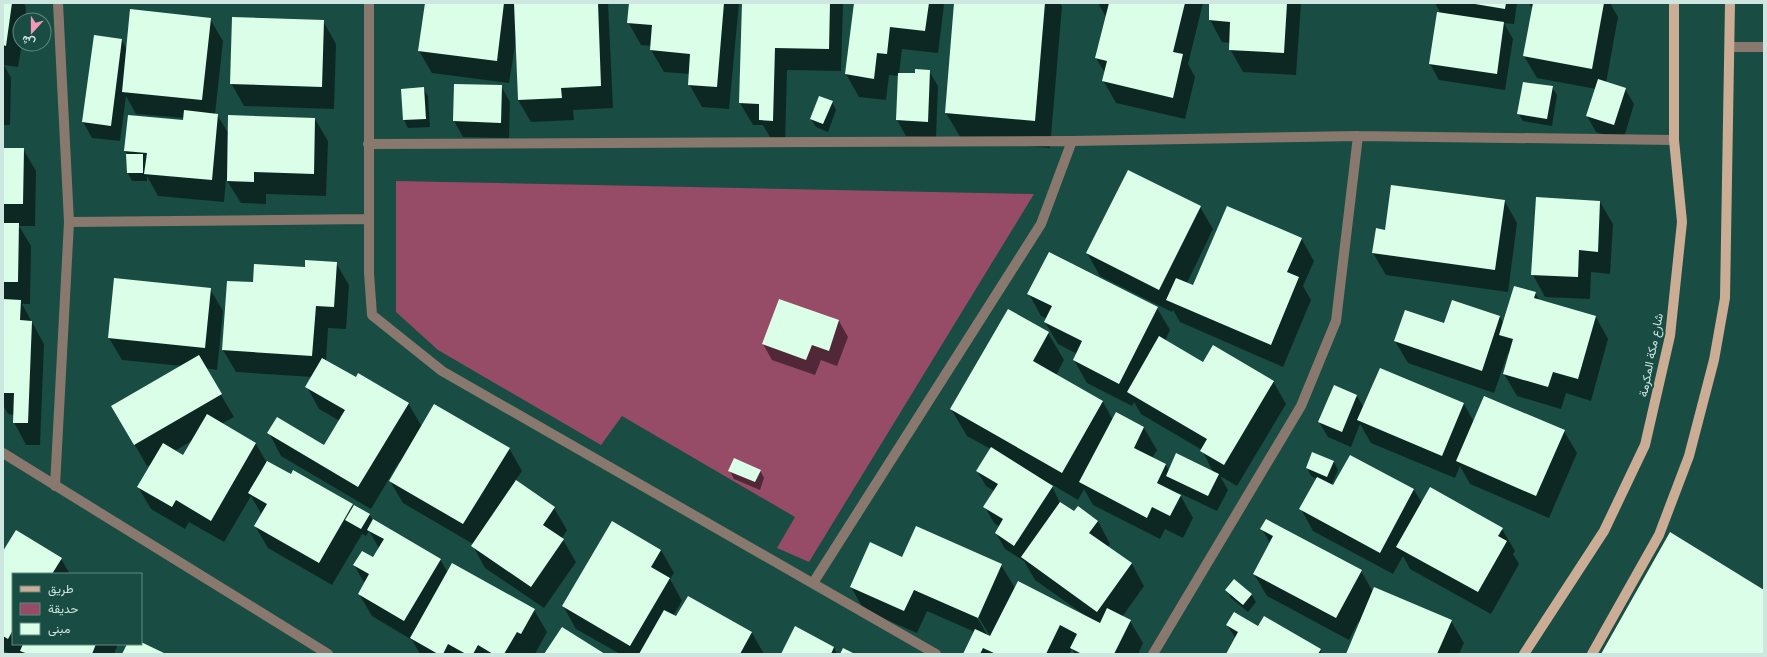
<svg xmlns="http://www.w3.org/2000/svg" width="1767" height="657" viewBox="0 0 1767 657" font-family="'DM Sans',Vazirmatn,sans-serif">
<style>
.green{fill:#964b67}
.shadow{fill:#0007;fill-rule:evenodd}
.building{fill:#dbfee8}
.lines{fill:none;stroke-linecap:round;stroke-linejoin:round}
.minor{stroke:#88786d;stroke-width:10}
.major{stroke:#cbac95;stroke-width:10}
.labels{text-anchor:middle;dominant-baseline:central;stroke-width:4;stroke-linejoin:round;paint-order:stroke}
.street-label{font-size:12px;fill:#cde6e0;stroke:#194c42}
</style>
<rect width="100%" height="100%" fill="#194c42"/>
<path class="green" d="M396 181 1034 194 809 562 777 548 795 517 622 416 601 445 438 350 396 312Z"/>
<path class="shadow" d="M3 3H24L26 8 25 20H20V44H22L18 67 4 65 11 78 10 125H3Z
M426 3H608L613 108 573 110 574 120 531 122 518 100 516 39 509 83 432 73 419 51Z
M630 3H739L729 109 702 107 689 84 690 74 664 72 651 50V46L641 45 628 22Z
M743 3H843L841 71 787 70 785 143 773 142 763 125H753L740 103Z
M855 3H943L944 5 938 53 902 49 899 74H916L929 71 938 86 936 137 906 136 897 120 899 76 889 75 886 100 859 97 846 74Z
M955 3H1060L1062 6 1050 148 962 140 946 113Z
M1098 3H1203L1188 64 1195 77 1185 119 1116 103 1103 80 1105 73 1096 58 1106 17Z
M1210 3H1301L1296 75 1243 72 1230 49 1231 43 1222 42 1210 20Z
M1435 3H1517L1514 24 1504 23 1513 39 1505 90 1439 80 1430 64 1441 14Z
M1529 3H1610L1618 17 1606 83 1625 89 1634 104 1623 141 1596 132 1587 116 1596 89 1537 78 1524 56 1533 10Z
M210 19 223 41 215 114 217 115 229 134 315 119 328 141 326 196 266 194V204L241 203 226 179 224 202 158 196 147 176V181H132L128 173 127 154 125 151 184 121V118L136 114 126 96 120 141 92 138 83 122 122 40 127 50Z
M323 21 336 44 334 109 244 106 231 83Z
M455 85 501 86 510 102 509 138 463 137 454 121Z
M1552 87 1557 95 1552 126 1523 121 1518 113Z
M423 88 428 96 430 127 408 128 404 120 402 90Z
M832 102 836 110 828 132 816 127 811 119Z
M3 149H23L36 171 35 226H19L31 246 30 304H22L44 344 40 445H26L14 422V415L8 414 3 405Z
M1128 171 1200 207 1213 229 1187 283 1194 286 1301 238 1314 261 1303 286 1311 300 1283 367 1180 322 1173 310 1172 312 1100 276 1087 253Z
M1504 200 1517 223 1508 292 1386 275 1373 253 1377 229 1386 231Z
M1600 202 1613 224 1610 274 1591 272 1590 299 1545 297 1533 275Z
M336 263 349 285 346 329 328 328 326 361 356 379 408 403 422 427 509 448 522 471 515 481 554 508 567 530 562 538 576 562 544 608 485 568 473 546V544L403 503 390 481 401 463 399 462 371 509 281 456 269 433 325 446 340 421 319 409 307 387 312 377 236 372 223 350 254 283 305 268Z
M210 289 223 311 217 370 205 368 234 417 221 424 256 444 267 463 291 475 293 472 352 505 354 508 355 506 370 515 373 521 440 559 448 573 534 610 547 632 535 654H420L412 640 372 616 359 594 365 584 354 565 373 558 379 548 369 531 366 536 362 534 332 585 268 548 255 526 262 515 251 496 224 542 189 522 185 529 151 509 138 487 152 464 147 466 113 407 182 366 122 360 109 338ZM193 440 184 456 175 451Z
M1535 293 1540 301 1596 317 1608 339 1591 401 1566 393 1561 409 1517 396 1504 374 1510 354 1508 353 1494 393 1408 363 1395 341 1445 325 1453 301 1500 317 1504 324Z
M1029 294 1157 308 1170 330 1165 341 1203 363 1273 381 1286 404 1237 486 1220 476 1228 490 1217 511 1179 493 1193 518 1183 538 1165 529 1160 539 1093 505 1084 489 1078 500 1051 484 1060 503 1074 513 1098 521 1110 544 1108 547 1132 564 1144 586 1122 617 1130 621 1143 643 1138 654H1075L1072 649 1069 654H964L975 632 927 611 917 633 864 610 851 587 902 558 1001 565 1015 588 1082 615 1083 614 1035 580 1024 561 1005 549 996 533 1000 527 994 523 985 507 994 491 986 486 977 471 991 449 967 436 951 409 1048 333 1064 360 1056 375 1103 402 1113 420 1144 428 1157 450 1152 458 1166 465 1169 471 1213 472 1202 450 1141 414 1134 402 1132 406 1087 383 1074 360 1077 354 1058 344 1045 322 1047 319 1041 316ZM976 613 990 636H988L975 614Z
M779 300 839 321 848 337 837 366 821 360 815 375 772 360 763 344Z
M1357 396 1364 408 1464 404 1474 422 1564 431 1577 453 1549 518 1470 484 1460 466 1455 478 1371 443 1360 424 1351 447 1328 437 1319 422Z
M1313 453 1334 462 1338 470 1331 486 1333 487 1350 456 1414 490 1422 503 1502 529 1515 551 1513 554 1519 564 1491 614 1410 569 1403 556 1393 574 1313 531 1301 509 1317 479 1311 476 1307 468Z
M760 470 764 478 760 490 734 479 730 471Z
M1262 529 1361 571 1373 592 1451 621 1464 643 1459 654H1347L1360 623 1358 622 1349 640 1267 596 1254 574 1270 543Z
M661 550 674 573 670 579 682 601 673 616 676 618 688 597 752 633 764 654H620L576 629 563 606Z
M3 552 61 559 70 574H13V644H118L114 654H10L3 650Z
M1227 590 1251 594 1256 602 1248 612 1231 598Z
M1227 625 1258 628 1320 650 1322 654H1227L1236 639Z
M834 647 837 654H782Z"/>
<path class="building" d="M3 3H12L6 46 3 45Z
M425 3H504L497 61 418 51Z
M514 3H598L601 86 561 88 562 98 518 100Z
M629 3H724L717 87 688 85 690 54 650 50 652 25 627 23Z
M742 3H830L829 49 775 48 773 121 759 120V104L739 103Z
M854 3H929L925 31 890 27 887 54 877 53 874 79 845 74Z
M954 3H1045L1035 121 945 113Z
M1109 3H1185L1173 52 1183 54 1173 98 1102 81 1107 61 1095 58Z
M1209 3H1287L1284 53 1229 50 1230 22 1209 20Z
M1469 3H1506L1505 9Z
M1533 3H1604L1592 69 1523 56Z
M130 9 211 18 202 100 122 92Z
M1437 12 1504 22 1497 74 1429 64Z
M232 17 324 20 322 87 230 84Z
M94 35 122 39 111 126 82 122Z
M915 69 930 70 928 122 896 120 898 73H915Z
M1598 79 1626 88 1614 125 1586 116Z
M1523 82 1553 86 1547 119 1517 114Z
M454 84 502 85 501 123 453 121Z
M424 87 426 119 403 120 401 89Z
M819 96 833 101 823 124 810 119Z
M184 110 218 114 212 180 144 174 147 153 124 151 128 115 183 120Z
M228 115 315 118 314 174 254 172V182L227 181Z
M3 148H24L23 204H3Z
M126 154H143V173H127Z
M1128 170 1201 206 1159 290 1086 253Z
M1391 185 1505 200 1495 270 1372 253 1376 228 1385 230Z
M1536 197 1600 201 1598 252 1579 250 1578 277 1531 275Z
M1227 206 1302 238 1287 272 1299 277 1271 345 1166 300 1176 278 1193 285Z
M3 223H19L18 282H3Z
M1049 252 1158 307 1119 384 1073 360 1082 341 1044 322 1052 306 1027 294Z
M305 260 337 262 334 307 316 306 312 356 222 350 227 281 253 282 254 264 305 267Z
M114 278 211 288 205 348 108 338Z
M1514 286 1536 292 1534 298 1596 316 1578 379 1553 372 1548 387 1503 374 1513 339 1499 335Z
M3 299 21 300 20 320 32 321 28 423H13L14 393H3Z
M779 299 839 320 829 351 812 345 806 360 762 344Z
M1452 300 1500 316 1482 371 1394 341 1405 310 1444 323Z
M1008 309 1049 332 1033 361 1103 401 1062 473 950 409Z
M1159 336 1203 362 1213 345 1274 381 1224 465 1200 451 1207 439 1127 392Z
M199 355 222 394 134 445 111 406Z
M322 358 356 377 358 373 409 403 358 487 267 433 277 417 324 445 345 410 305 387Z
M1380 368 1464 403 1442 456 1357 420Z
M1334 385 1357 395 1342 432 1318 422Z
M1484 396 1565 430 1536 496 1456 461Z
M434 404 510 448 463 524 389 481Z
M1116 412 1144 427 1134 448 1166 464 1157 483 1181 495 1170 516 1152 507 1147 518 1079 482Z
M207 414 256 443 211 521 176 500 172 507 137 487 163 443 183 455Z
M991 447 1053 486 1014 546 995 533 1003 519 983 507 998 484 976 471Z
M1312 452 1334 461 1327 477 1306 468Z
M1176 453 1219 474 1208 496 1166 476Z
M1350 455 1414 489 1380 553 1299 509 1317 477 1333 485Z
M734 458 761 470 755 482 728 471Z
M267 461 291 474 293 470 353 504 319 563 254 526 267 504 248 493Z
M516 480 555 507 543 525 564 539 531 587 471 546Z
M1430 487 1503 528 1498 536 1507 541 1478 592 1396 547Z
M1060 502 1074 511 1078 506 1098 521 1089 533 1132 563 1097 612 1021 557Z
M354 505 370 514 361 529 345 520Z
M373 519 441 559 404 621 358 594 369 574 353 565 362 551 373 557 384 539 367 530Z
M1266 519 1362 570 1336 618 1253 574 1273 536 1260 529Z
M612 521 661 550 651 567 670 578 630 646 562 606Z
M916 526 1002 564 978 618 914 590 904 611 850 587 870 542 902 557Z
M16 530 62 558 52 574H13V630L8 639 3 636V551Z
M1670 532 1764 590V654H1601Z
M452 563 535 609 521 634 517 632 504 654H493L478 645 473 654H466L448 644 443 654H438L410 638Z
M1234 579 1252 594 1243 605 1225 590Z
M1018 581 1100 623 1107 608 1131 620 1114 654H1082L1070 648 1077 634 1060 625 1046 654H996L983 648 980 654H963L975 629 990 636Z
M1374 587 1452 620 1437 654H1346Z
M688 596 752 632 740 654H639L664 610 676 616Z
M1234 612 1258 626 1264 616 1321 649 1318 654H1226L1238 632 1226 625Z
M795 626 834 647 831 654H781Z
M562 627 605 654H544Z
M141 642 166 654H122L127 644H141Z
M23 644H96L92 654H28L20 651Z
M843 648 855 654H840Z"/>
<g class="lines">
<path class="minor" d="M369 3V273L372 315 442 371 936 654
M1730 47H1764
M368 144 1072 141 1358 136 1674 140
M69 222 369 219
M3 453 328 654
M55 486 69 222 58 3
M813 583 1041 224 1072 141
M1153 654 1301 406 1336 321 1358 136"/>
<path class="major" d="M1524 654 1604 531 1645 445 1670 336 1682 222 1674 140V3
M1592 654 1659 535 1689 456 1714 360 1725 298 1730 3"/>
</g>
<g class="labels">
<g class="street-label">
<text transform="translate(1651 355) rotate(-79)">شارع مكة المكرمة</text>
</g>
</g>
<rect width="1767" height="657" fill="none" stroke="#cde6e0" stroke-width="8"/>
<rect x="12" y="573" width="130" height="72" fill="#194c42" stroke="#618a81"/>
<rect x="20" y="586" width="20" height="6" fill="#cbac95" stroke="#618a81"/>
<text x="48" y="593" font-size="12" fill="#cde6e0">طريق</text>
<rect x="20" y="603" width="20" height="12" fill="#964b67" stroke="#618a81"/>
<text x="48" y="613" font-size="12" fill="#cde6e0">حديقة</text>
<rect x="20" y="623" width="20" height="12" fill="#dbfee8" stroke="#618a81"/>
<text x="48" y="633" font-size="12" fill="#cde6e0">مبنى</text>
<g transform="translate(32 32) rotate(201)"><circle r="19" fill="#194c42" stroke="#618a81"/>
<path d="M0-3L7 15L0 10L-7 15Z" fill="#f09ab7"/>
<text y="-6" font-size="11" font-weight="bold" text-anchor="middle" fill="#cde6e0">ش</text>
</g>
</svg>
